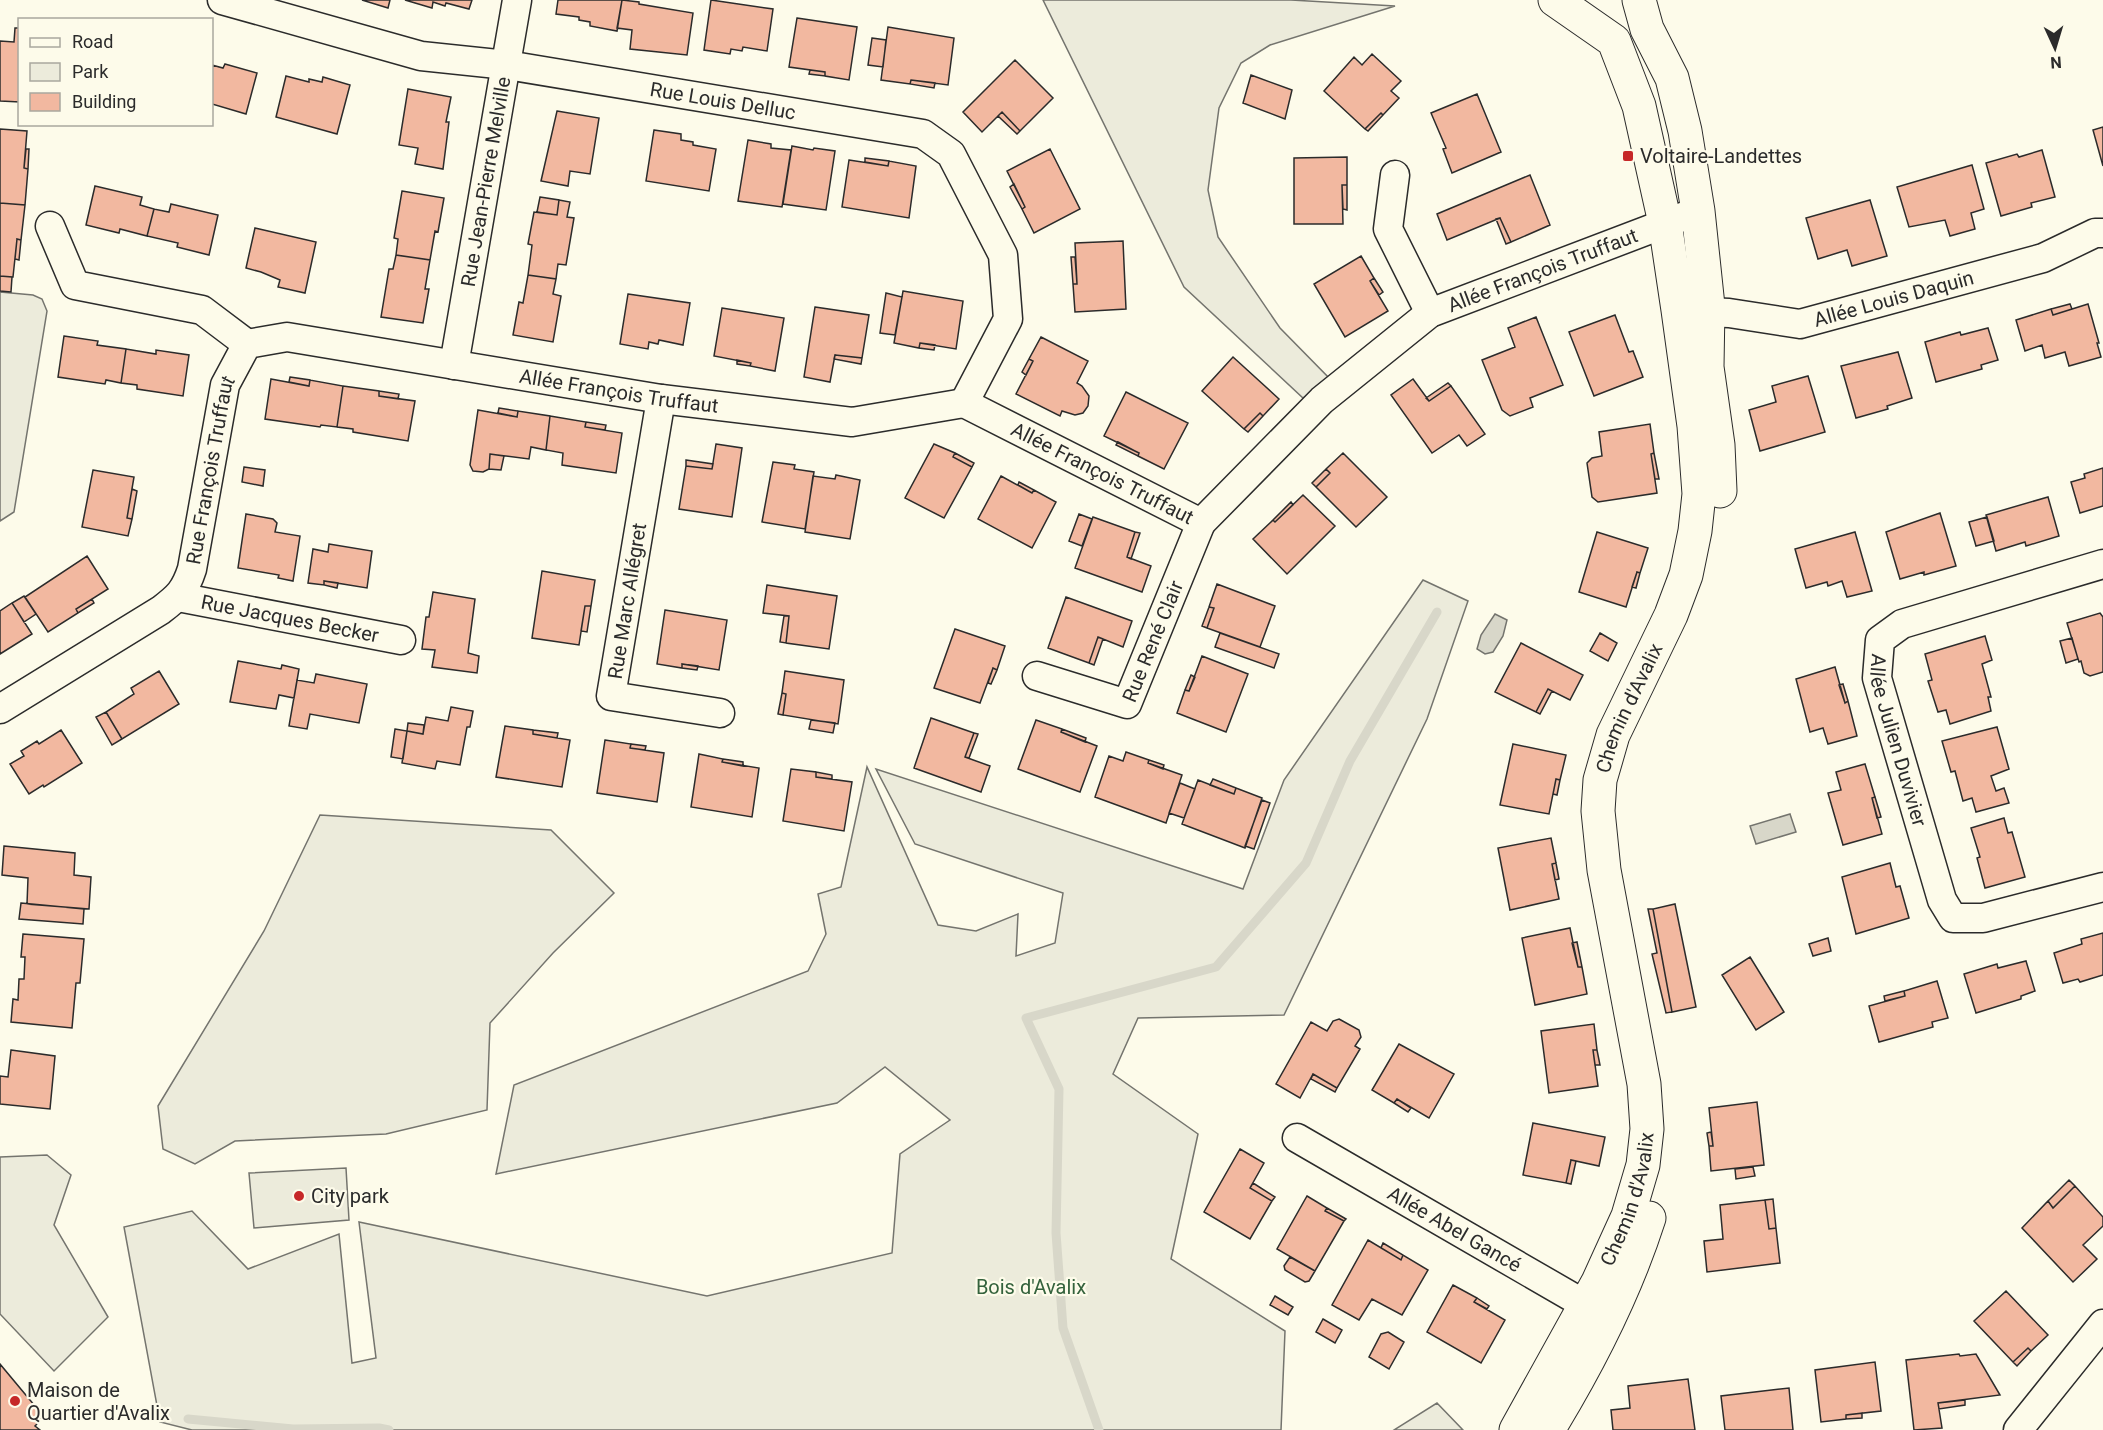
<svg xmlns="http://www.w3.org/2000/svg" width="2103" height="1430" viewBox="0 0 2103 1430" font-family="Roboto,sans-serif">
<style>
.green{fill:#ecebdb;stroke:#74746e;stroke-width:1.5}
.water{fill:#d8d7c9;stroke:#74746e;stroke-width:1.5}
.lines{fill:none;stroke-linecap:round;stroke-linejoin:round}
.stream{stroke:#d8d7c9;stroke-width:9}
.building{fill:#f2b8a0;stroke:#2b2b2b;stroke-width:1.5}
.street-casing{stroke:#2b2b2b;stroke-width:31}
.secondary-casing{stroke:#2b2b2b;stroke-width:35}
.street{stroke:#fdfbea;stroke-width:28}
.secondary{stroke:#fdfbea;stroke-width:33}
.poi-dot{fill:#c62828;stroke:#fdfbea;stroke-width:2}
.labels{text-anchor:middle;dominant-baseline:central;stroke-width:4.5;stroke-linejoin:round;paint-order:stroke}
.street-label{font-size:20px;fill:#2b2b2b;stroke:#fdfbea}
.poi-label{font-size:20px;fill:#2b2b2b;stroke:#fdfbea;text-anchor:start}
.park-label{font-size:20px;fill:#34623c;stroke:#fdfbea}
</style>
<rect width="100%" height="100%" fill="#fdfbea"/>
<path class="green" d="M1043 0H1291L1395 6 1270 45 1241 63 1219 108 1208 190 1218 237 1280 328 1330 379 1303 398 1184 287Z
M0 292 33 295 42 299 47 311 14 512 0 521Z
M1423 580 1468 601 1427 719 1284 1015 1138 1018 1113 1074 1198 1134 1171 1259 1285 1331 1281 1430H192L160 1422 124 1227 192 1211 248 1269 339 1234 352 1363 376 1358 359 1222 707 1296 892 1253 900 1154 950 1120 885 1067 837 1103 496 1174 514 1085 808 971 826 934 818 894 841 887 867 767 938 925 976 931 1018 914 1016 956 1055 943 1063 893 915 844 876 769 1243 889 1284 780Z
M320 815 551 830 614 893 553 953 490 1023 487 1110 386 1134 235 1141 195 1164 163 1149 158 1106 264 931Z
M47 1155 71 1175 54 1225 108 1317 54 1371 0 1314V1157Z
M346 1168 349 1220 254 1228 249 1173Z
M1437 1403 1463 1430H1394Z"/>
<path class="water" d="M1495 614 1507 620 1503 636 1493 652 1485 654 1477 649 1481 635Z
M1790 814 1796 832 1756 844 1750 826Z"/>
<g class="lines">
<path class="stream" d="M188 1419 293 1429 379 1428 389 1430
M1099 1430 1063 1328 1056 1233 1059 1089 1026 1018 1216 967 1306 863 1350 761 1437 612"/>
</g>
<path class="building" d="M362 0H390L388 8Z
M405 0H472L469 9 446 3 445 6 433 2 432 8Z
M558 0H622L617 31 590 26V22L579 20V17L556 14Z
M622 0 639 2V4L693 13 687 55 630 49 632 30 617 28Z
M711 0 773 9 767 51 743 47 742 51 731 49 730 54 704 50Z
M797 18 857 27 849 80 825 76V72L789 67Z
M888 27 954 38 948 85 911 80 910 84 881 80Z
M15 28H20V102L0 101V41L14 42Z
M872 38 886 40 883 67 868 65Z
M1372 54 1401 81 1391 91 1399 98 1383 115 1381 113 1365 129 1324 91 1354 57 1362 65Z
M1015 60 1053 98 1020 131 1002 112 982 132 963 112Z
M225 64 257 73 246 114 212 104V65L223 68Z
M810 70 825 72V76L809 74Z
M1251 75 1292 90 1285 119 1243 103Z
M286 76 309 82V79L322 82 323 77 350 85 337 134 276 117Z
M911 80 935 83 934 88 910 84Z
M408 89 451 97 446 122H449L443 169 415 164 418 148 399 145Z
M1477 94 1501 152 1452 173 1443 149 1446 148 1431 113Z
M557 111 599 118 590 174 570 171 568 186 541 181Z
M1002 112 1020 131 1017 134 998 116Z
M1381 113 1383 115 1368 131 1365 129Z
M2103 127V166L2093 130Z
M0 129 27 131 24 168 28 169 25 205 0 203Z
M654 130 681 134V140L693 142V145L716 149 709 191 646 181Z
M748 140 771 144V148L791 150 782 207 738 201Z
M792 146 813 150 814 148 835 151 826 210 783 204Z
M26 149H29L28 169 24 168Z
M1050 149 1080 209 1034 233 1022 209 1025 207 1007 171Z
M2042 150 2055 197 2031 203 2032 207 2001 216 1986 163 2017 154 2019 157Z
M1347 157V185H1342L1343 224H1294V158Z
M865 158 889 161 888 166 865 162Z
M849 160 888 166 889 161 916 166 909 218 842 207Z
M1972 165 1984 209 1971 213 1975 229 1950 236 1945 220 1909 227 1897 187Z
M1530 175 1550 225 1511 242 1500 218 1447 240 1437 214Z
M1014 184 1025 207 1022 209 1010 187Z
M1342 185H1347V210L1343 209Z
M95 186 142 197 140 205 154 209 147 236 120 229 119 233 86 225Z
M402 191 444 198 438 232 435 231 430 260 396 255 398 239 394 238Z
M540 197 559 200 557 215 537 212Z
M559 200 570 202 567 217 574 218 566 265 558 264 556 279 528 275 532 245 528 244 534 212 557 215Z
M1870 200 1887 256 1852 266 1847 250 1818 259 1806 218Z
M0 203 25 205 21 240 17 239 13 277 0 276Z
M171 204 218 215 209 255 177 247 178 243 147 236 154 209 169 212Z
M1500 218 1511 242 1506 244 1496 219Z
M255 228 316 242 305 293 278 287 280 280 261 272 246 268Z
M17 239 21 240 19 260 15 259Z
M1123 241 1126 309 1075 312 1073 284H1077L1075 243Z
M396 255 430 260 425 289H429L423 323 381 317 389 269H393Z
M1361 256 1374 278 1370 281 1388 311 1345 337 1314 284Z
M1071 257H1075L1077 284H1073Z
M528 275 556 279 553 294 561 296 553 342 513 335 519 302 523 303Z
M0 276 12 277 11 292 0 291Z
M1374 278 1383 292 1379 295 1370 281Z
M903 291 963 301 956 349 920 343 919 348 894 343Z
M886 293 902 297 895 335 880 333Z
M628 294 690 303 683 345 659 340 658 344 649 342 648 349 620 344Z
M2070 304 2072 309 2053 315 2051 309Z
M2088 304 2099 343H2097L2101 357 2069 366 2065 352 2045 358 2042 345 2025 351 2016 320 2051 309 2053 315Z
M815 307 869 315 862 358 835 355 830 382 804 377Z
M722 308 784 318 775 371 750 366 751 363 714 356Z
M1615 315 1629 352 1633 351 1643 377 1594 396 1569 332Z
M1536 317 1563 385 1530 398 1533 407 1510 416 1502 410 1482 360 1515 347 1508 328Z
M1988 328 1998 360 1981 365 1982 369 1936 382 1925 342 1960 332 1961 335Z
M64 336 98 341 97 345 126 349 121 383 106 380 105 384 58 377Z
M1041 337 1088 361 1077 383 1082 386 1089 396 1088 406 1083 413 1075 415 1062 411 1060 416 1016 394 1033 361 1029 359Z
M920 343 935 345 934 350 919 348Z
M126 349 156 354V350L189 355 183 396 137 389V385L121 383Z
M1898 352 1912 398 1887 406 1888 409 1856 418 1841 366Z
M835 355 862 358 861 364 834 359Z
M1233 357 1279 399 1263 416 1260 413 1244 429 1202 391Z
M1029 359 1033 361 1026 375 1022 372Z
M737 360 751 363 750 366 737 364Z
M1808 376 1825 432 1760 451 1749 410 1776 402 1772 386Z
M290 377 310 380 309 386 289 382Z
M271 379 309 386 310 380 343 386 337 427 321 425 320 427 265 419Z
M1413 379 1429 401 1451 386 1485 434 1467 446 1459 435 1432 453 1391 395Z
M1448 383 1451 386 1429 401 1426 398Z
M343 386 379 391V396L415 401 408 441 353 432V429L337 427Z
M379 391 399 394 398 399 379 396Z
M1126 392 1188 423 1164 469 1138 456 1139 453 1104 436Z
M499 408 518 411 517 417 498 413Z
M478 410 517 417 518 411 550 416 546 450 531 447 529 459 490 454 489 469 483 472 473 471 470 465Z
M1260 413 1263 416 1248 432 1244 429Z
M550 416 586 422 585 427 622 433 616 473 562 465 563 453 546 450Z
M586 422 606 425 605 430 585 427Z
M1650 424 1654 453 1651 454 1657 493 1598 502 1592 497 1587 463 1592 458 1602 456 1599 432Z
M1118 442 1139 453 1138 456 1116 445Z
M716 444 742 448 732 517 679 509 686 466 712 469Z
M934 444 955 453 953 457 972 467 944 518 905 498Z
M955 453 974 463 972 467 953 457Z
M1343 453 1387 497 1356 527 1316 487 1330 473 1326 469Z
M1654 453 1659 479H1655L1651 454Z
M490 454 504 456 501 470 489 469Z
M686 460 713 464 712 469 686 466Z
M773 462 795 465 794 469 814 472 805 529 762 522Z
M244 467 265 470 263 486 242 482Z
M2103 468V506L2080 513 2071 482 2085 478 2084 474Z
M1326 469 1330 473 1316 487 1312 483Z
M93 470 134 477 127 518 132 519 128 536 82 527Z
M836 475 860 480 850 539 805 532 813 476 835 479Z
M1001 476 1032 493 1034 490 1056 502 1032 548 978 519Z
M1019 482 1034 490 1032 493 1018 485Z
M132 489 137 491 132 519 127 518Z
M1303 495 1335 526 1287 574 1253 539 1273 520 1275 522Z
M2048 497 2059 536 2026 546 2025 542 1996 551 1986 515Z
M1291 502 1293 505 1275 522 1273 520Z
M1940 513 1956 566 1924 575V572L1900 579 1886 532Z
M246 514 273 519 277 523 275 532 300 536 293 581 278 578 279 575 238 568Z
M1079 514 1092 519 1082 546 1069 541Z
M1093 517 1135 532 1127 557 1151 566 1142 592 1075 568Z
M1987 517 1994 541 1976 546 1969 522Z
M1135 532 1140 533 1131 559 1127 557Z
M1597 532 1648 548 1640 573 1637 572 1626 607 1579 592Z
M1855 532 1872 591 1847 597 1842 581 1828 586 1827 582 1806 588 1795 549Z
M329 544 372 551 367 588 324 581V585L308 583 313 549 328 552Z
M87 556 108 589 76 609 78 613 48 632 25 597Z
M542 571 595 580 591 606H585L579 645 532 638Z
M1637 572 1640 573 1636 588 1632 587Z
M324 581 338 583 337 588 324 585Z
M1217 584 1275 606 1260 647 1207 628 1214 608 1209 607Z
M767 585 837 596 829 649 786 643 789 616 763 613Z
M433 592 475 599 468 653 479 656 477 673 432 667 435 650 422 649 426 617H429Z
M24 596 36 614 24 622 12 603Z
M1066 597 1132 621 1123 647 1098 637 1089 663 1048 648Z
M92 599 94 603 78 613 76 609Z
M12 603 32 634 0 654V611Z
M585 606H591L587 632 581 631Z
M1209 607 1214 608 1207 628 1202 626Z
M665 610 727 620 719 670 682 664V668L657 664Z
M2100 613 2103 617V672L2090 676 2084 673 2081 661 2079 662 2067 623Z
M784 616H789L786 643 780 642Z
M955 629 1005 646 997 670 993 668 980 703 934 688Z
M1220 633 1279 654 1274 668 1215 647Z
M1600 633 1617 643 1608 661 1590 651Z
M1985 636 1992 660 1982 664 1991 697H1988L1991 711 1950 724 1946 710 1938 712 1928 681 1932 680 1925 654Z
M1098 637 1103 639 1094 665 1089 663Z
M2072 638 2078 659 2066 663 2060 641Z
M1521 643 1583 675 1570 700 1548 689 1536 712 1495 692Z
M1202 656 1248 674 1226 732 1177 713 1185 690 1189 691Z
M238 661 281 669 282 665 299 669 294 698 279 695 276 709 230 702Z
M682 664 698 666 697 670 682 668Z
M1835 667 1845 703 1848 701 1857 736 1828 744 1823 728 1810 732 1796 679Z
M993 668 997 670 991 684 988 683Z
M159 671 179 704 122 739 106 712 134 694 131 688Z
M785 671 844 680 838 724 783 715 786 694 782 693Z
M316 674 367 684 359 723 310 714 307 729 289 726 297 680 314 683Z
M1191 675 1195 677 1189 691 1185 690Z
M1843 684 1848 701 1845 703 1839 685Z
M1548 689 1552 691 1540 714 1536 712Z
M782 693 786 694 783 715 778 714Z
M451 707 473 711 470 727H467L460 765 437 761 435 769 402 763 407 731 423 734 426 717 448 721Z
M106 712 122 739 112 745 96 717Z
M931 718 974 733 965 757 990 766 981 792 914 768Z
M811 720 835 723 833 733 809 729Z
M1036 720 1062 729 1061 732 1097 746 1080 792 1018 769Z
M408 723 424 725 423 734 407 731Z
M505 726 533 730V734L570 740 562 787 496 777Z
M1997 727 2009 769 1991 776 1996 791 2004 788 2009 803 1976 812 1972 798 1963 801 1955 771 1951 772 1942 741Z
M395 729 407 731 403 759 391 757Z
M1062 729 1086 738 1085 742 1061 732Z
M61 730 82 763 44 787 43 785 29 794 10 764 24 756 21 751 37 741 39 744Z
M533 730 558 733 557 738 533 734Z
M974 733 978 734 969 758 965 757Z
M605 740 631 744 630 748 664 753 657 802 597 793Z
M631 744 646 746 645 750 630 748Z
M1513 744 1566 755 1560 780 1556 779 1549 814 1500 805Z
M1126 752 1149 760 1148 763 1182 775 1166 823 1095 797 1109 756 1123 761Z
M699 754 723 759 722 762 759 768 752 817 691 807Z
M723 759 743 762V766L722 762Z
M1149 760 1164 765 1163 769 1148 763Z
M1865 764 1875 797 1872 798 1882 834 1843 845 1828 793 1841 790 1836 772Z
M791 769 816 772V777L852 782 844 831 783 821Z
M816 772 832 775V779L816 777Z
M1213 779 1236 788 1234 794 1210 785Z
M1556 779 1560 780 1557 795 1553 794Z
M1198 780 1234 794 1236 788 1262 798 1245 848 1182 824Z
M1180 783 1195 789 1184 818 1169 813Z
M1875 797 1881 817 1877 818 1872 798Z
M1262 800 1270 803 1254 849 1245 846Z
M2004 818 2008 833 2012 832 2025 877 1985 888 1977 858 1980 857 1971 828Z
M1551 838 1556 863 1552 864 1559 899 1510 910 1498 848Z
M4 846 75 853 74 875 91 877 89 909 27 904 28 878 2 875Z
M1556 863 1559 879 1555 880 1552 864Z
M1890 863 1896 887 1900 886 1909 918 1856 934 1842 877Z
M21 903 84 909 83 924 19 919Z
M1675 904 1696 1007 1672 1012 1653 909Z
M1648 909H1653L1672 1012 1666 1013 1652 954 1657 953Z
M1570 928 1578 967H1582L1587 994 1535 1005 1522 938Z
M2103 933V975L2080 982 2078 979 2063 983 2054 953 2082 944 2081 939Z
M23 934 84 939 80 983H76L72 1028 11 1022 13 999 18 1000 19 979H24L25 957H21Z
M1828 938 1831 951 1813 956 1809 944Z
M1577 942 1582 967H1578L1572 943Z
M1750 957 1784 1012 1756 1030 1722 975Z
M2026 961 2035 991 2021 996V999L1976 1013 1964 974 1997 964 1998 968Z
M1937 981 1948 1018 1932 1022 1933 1027 1879 1042 1869 1006 1905 996 1904 991Z
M1904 991 1905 996 1885 1001 1884 996Z
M1339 1019 1359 1030 1361 1037 1355 1046 1360 1049 1337 1088 1313 1074 1300 1098 1276 1084 1311 1022 1327 1031 1333 1021Z
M1594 1024 1597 1050H1593L1598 1086 1549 1093 1541 1031Z
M1399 1044 1454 1074 1429 1118 1397 1099 1394 1103 1372 1090Z
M11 1050 55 1056 50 1109 0 1104V1076L8 1077Z
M1593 1050H1597L1600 1065H1595Z
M1313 1074 1337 1088 1335 1092 1311 1079Z
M1397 1099 1411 1108 1408 1112 1394 1103Z
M1757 1102 1764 1165 1711 1171 1709 1146H1713L1709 1108Z
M1533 1123 1605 1137 1599 1166 1571 1160 1566 1183 1523 1175Z
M1711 1132 1713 1146H1709L1707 1133Z
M1240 1149 1264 1163 1250 1188 1272 1201 1250 1239 1204 1212Z
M1571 1160 1576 1161 1571 1184 1566 1183Z
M1753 1167 1755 1176 1736 1179 1735 1169Z
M2069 1180 2075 1186 2053 1208 2048 1201Z
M1253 1183 1275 1197 1272 1201 1250 1188Z
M2075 1186 2103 1217V1226L2083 1245 2097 1259 2073 1282 2022 1228 2048 1201 2053 1208Z
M1307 1196 1327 1208 1325 1211 1344 1221 1315 1271 1277 1249Z
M1773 1199 1776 1228 1769 1229 1765 1200Z
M1765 1200 1769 1229 1776 1228 1780 1263 1707 1272 1704 1241 1723 1239 1720 1205Z
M1327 1208 1346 1219 1344 1221 1325 1211Z
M1368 1240 1401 1260 1403 1255 1428 1270 1402 1315 1372 1299 1359 1320 1332 1305Z
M1383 1243 1403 1255 1401 1260 1381 1248Z
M1290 1257 1315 1271 1309 1281 1305 1282 1285 1270 1284 1266Z
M1453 1285 1477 1298 1474 1302 1505 1320 1481 1363 1427 1332Z
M2006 1291 2048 1335 2031 1351 2028 1348 2013 1362 1974 1321Z
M1275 1296 1293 1307 1288 1315 1270 1305Z
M1477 1298 1489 1306 1487 1309 1474 1302Z
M1323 1319 1342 1330 1335 1343 1316 1332Z
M1388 1332 1404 1342 1389 1369 1369 1357 1381 1334Z
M2028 1348 2031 1351 2017 1366 2013 1362Z
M1959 1354 1960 1356 1976 1354 2000 1395 1938 1403 1942 1428 1914 1430 1906 1360Z
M1875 1362 1881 1411 1846 1415V1419L1821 1422 1815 1370Z
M0 1364 45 1418H38V1423L35 1426 40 1430H0Z
M1688 1379 1695 1430H1613L1611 1410 1630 1408 1628 1386Z
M1789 1388 1793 1430H1725L1721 1396Z
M1965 1400V1405L1939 1409 1938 1403Z
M1862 1413V1418L1846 1419V1415Z"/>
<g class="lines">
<defs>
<g id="street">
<path id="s1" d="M222 0 421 56 507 65 923 134 951 154 1003 255 1008 319 964 403"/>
<path d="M1395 175 1388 229 1430 313"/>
<path d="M50 226 75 285 202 310 247 344"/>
<path id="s2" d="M1685 311 1729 313 1800 324 2043 258 2095 233H2103"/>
<path id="s3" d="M454 365 517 0"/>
<path d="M661 399 611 696 720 713"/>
<path id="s4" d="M2103 564 1902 624 1880 640 1877 678 1942 900 1953 918H1983L2103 887"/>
<path id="s5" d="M178 597 401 640"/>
<path id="s6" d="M1037 676 1127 704 1201 523"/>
<path id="s7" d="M0 709 161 610C178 597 185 591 192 569L225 385 247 344 287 337 661 399 852 422 964 403 1201 523 1322 400 1430 313 1698 211"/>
<path id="s8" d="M1297 1138 1603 1315"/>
<path d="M2018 1430 2103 1324"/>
</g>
<g id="secondary">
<path d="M1639 0 1647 29 1672 78 1685 131 1698 211 1708 306 1707 367 1718 445 1720 491"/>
<path id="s9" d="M1516 1430 1598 1282 1628 1216 1643 1165 1647 1129 1644 1084 1604 870 1598 811 1600 780 1613 735 1671 615 1686 575 1695 531 1699 494 1694 426 1678 310 1665 223 1639 106 1614 41 1555 0"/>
<path d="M1548 1430C1589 1363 1625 1293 1649 1218"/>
</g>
</defs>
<use href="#street" class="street-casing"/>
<use href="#secondary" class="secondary-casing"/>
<use href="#street" class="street"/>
<use href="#secondary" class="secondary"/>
</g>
<g class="poi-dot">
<rect x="1622" y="150" width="12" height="12" rx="3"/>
<circle cx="299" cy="1196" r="6"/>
<circle cx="15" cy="1401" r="6"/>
</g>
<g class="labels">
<g class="street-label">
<text stroke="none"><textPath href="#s1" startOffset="512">Rue Louis Delluc</textPath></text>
<text stroke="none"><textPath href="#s3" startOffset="186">Rue Jean-Pierre Melville</textPath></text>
<text stroke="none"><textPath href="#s7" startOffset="1898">Allée François Truffaut</textPath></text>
<text stroke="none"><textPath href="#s2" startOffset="213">Allée Louis Daquin</textPath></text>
<text stroke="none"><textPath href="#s7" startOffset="852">Allée François Truffaut</textPath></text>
<text stroke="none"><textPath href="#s7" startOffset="342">Rue François Truffaut</textPath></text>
<text stroke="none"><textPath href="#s7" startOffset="1356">Allée François Truffaut</textPath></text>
<text transform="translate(627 601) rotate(-81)">Rue Marc Allégret</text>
<text stroke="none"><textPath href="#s5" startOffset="114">Rue Jacques Becker</textPath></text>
<text stroke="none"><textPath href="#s6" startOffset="162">Rue René Clair</textPath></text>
<text stroke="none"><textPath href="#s9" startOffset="762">Chemin d'Avalix</textPath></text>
<text stroke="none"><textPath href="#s4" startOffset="340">Allée Julien Duvivier</textPath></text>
<text stroke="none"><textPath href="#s9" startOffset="258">Chemin d'Avalix</textPath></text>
<text stroke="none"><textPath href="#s8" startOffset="182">Allée Abel Gancé</textPath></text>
</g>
<g class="poi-label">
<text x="1640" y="156">Voltaire-Landettes</text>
<text x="311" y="1196">City park</text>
<text x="27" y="1390">Maison de<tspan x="27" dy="23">Quartier d'Avalix</tspan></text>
</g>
<g class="park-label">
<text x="1031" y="1287">Bois d'Avalix</text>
</g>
</g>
<rect x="18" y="18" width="195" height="108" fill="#fdfbea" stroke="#a9a89e" stroke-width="1.5"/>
<rect x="30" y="38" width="30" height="9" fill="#fdfbea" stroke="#a9a89e" stroke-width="1.5"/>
<text x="72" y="48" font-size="18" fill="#2b2b2b">Road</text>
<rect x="30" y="63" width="30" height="18" fill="#ecebdb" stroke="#a9a89e" stroke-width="1.5"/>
<text x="72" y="78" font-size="18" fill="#2b2b2b">Park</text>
<rect x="30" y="93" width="30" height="18" fill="#f2b8a0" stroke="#a9a89e" stroke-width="1.5"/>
<text x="72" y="108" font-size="18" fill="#2b2b2b">Building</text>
<g transform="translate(2055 48) rotate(176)" stroke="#fdfbea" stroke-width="4.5" paint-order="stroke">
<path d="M0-4.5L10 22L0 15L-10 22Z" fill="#2b2b2b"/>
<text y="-9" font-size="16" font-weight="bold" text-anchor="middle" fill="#2b2b2b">N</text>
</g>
</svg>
